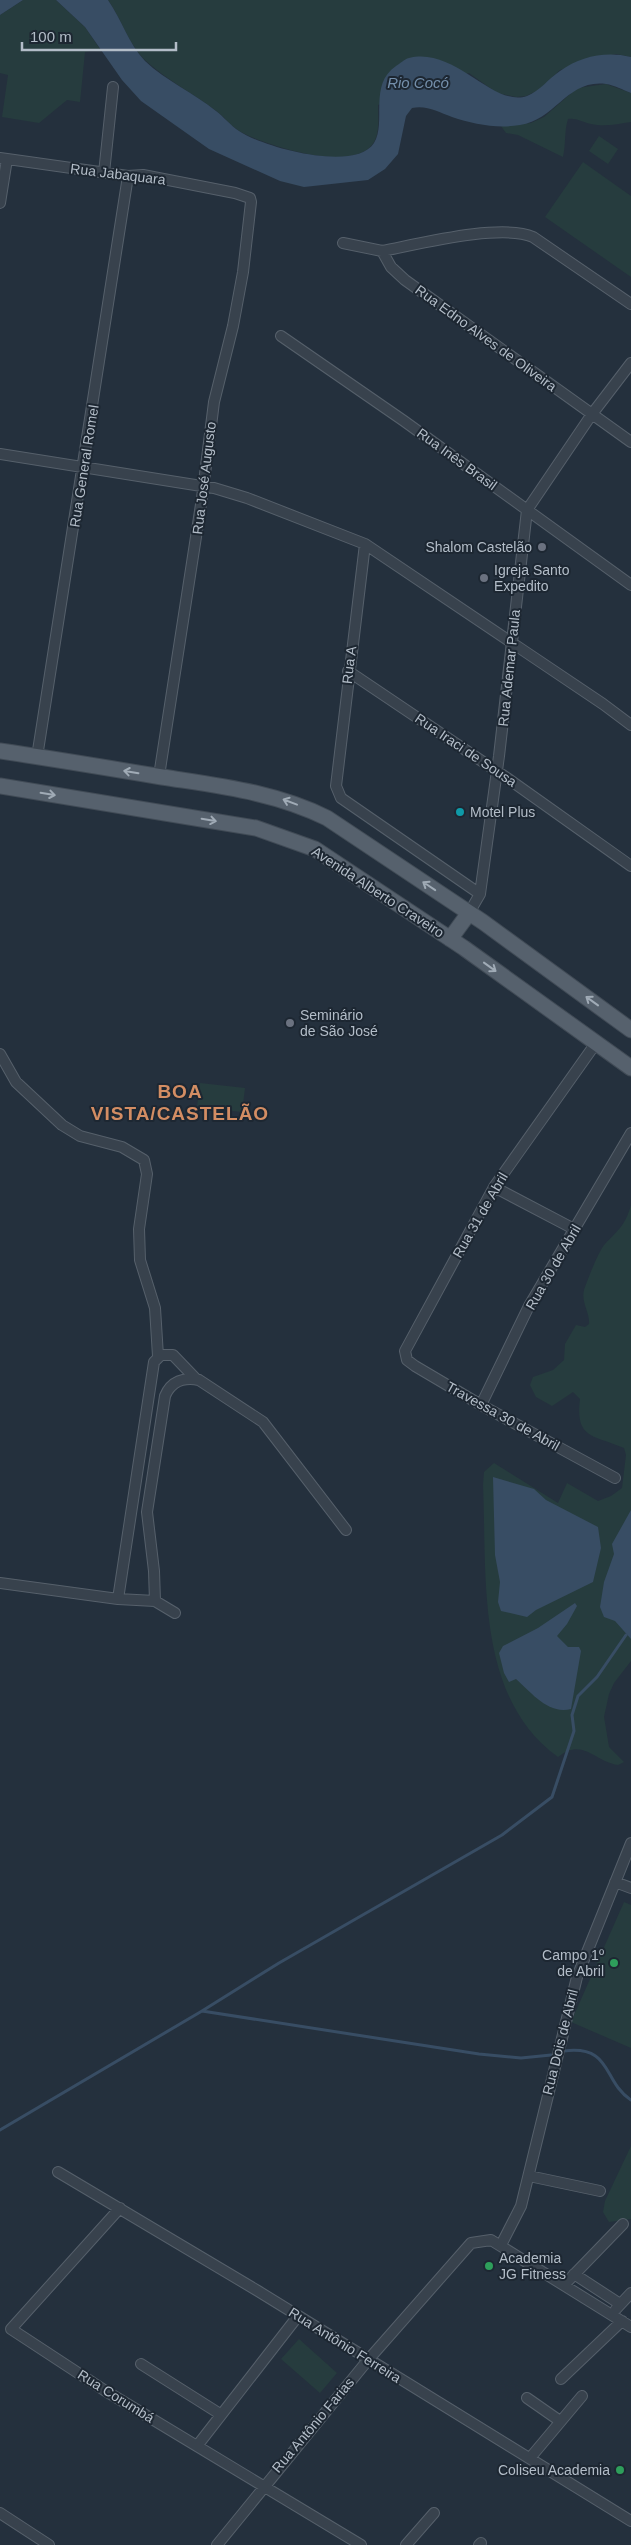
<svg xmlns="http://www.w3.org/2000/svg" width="631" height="2545" viewBox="0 0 631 2545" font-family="Arial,sans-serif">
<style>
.green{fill:#263c3e}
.water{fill:#384d64}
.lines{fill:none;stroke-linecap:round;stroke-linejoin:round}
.stream{stroke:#384d64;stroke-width:3}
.minor-casing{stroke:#56606b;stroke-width:12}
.primary-casing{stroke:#414b56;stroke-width:17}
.minor{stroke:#38424d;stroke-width:10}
.primary{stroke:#56616d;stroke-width:15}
.oneway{stroke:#a0abb6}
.worship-dot{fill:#6b7280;stroke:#1d2732;stroke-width:2}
.culture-dot{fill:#0f9aa8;stroke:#1d2732;stroke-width:2}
.leisure-dot{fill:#2e9e5b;stroke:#1d2732;stroke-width:2}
.labels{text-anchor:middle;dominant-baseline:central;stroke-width:4;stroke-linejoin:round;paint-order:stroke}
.street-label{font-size:14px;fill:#b3bdc8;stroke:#1d2732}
.poi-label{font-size:14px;fill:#b3bdc8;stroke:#1d2732;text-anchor:start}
.water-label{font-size:15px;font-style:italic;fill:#748fab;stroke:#1d2732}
.district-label{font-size:19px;font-weight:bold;letter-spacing:1px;fill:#d38d63;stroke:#1d2732}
</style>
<rect width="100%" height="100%" fill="#24303d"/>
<path class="green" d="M23 0H56L85 27 100 49 85 52 80 102 67 100 39 123 2 117 8 75 0 73V15Z
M108 0H631V57L616 54 560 70 539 90 526 96 516 97 497 93 469 73 378 105C378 117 380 132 374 142 355 175 266 145 241 132 231 127 224 116 215 110 192 93 167 80 146 61 128 44 122 20 108 0Z
M606 84 631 93V122C618 124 604 127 591 124 581 122 578 118 568 119 564 132 566 144 563 157L518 135 506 133 501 126 531 123 544 117 577 88Z
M599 136 618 149 608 164 589 151Z
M583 162 631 196V277L545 217Z
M200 1083 245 1088 242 1112 197 1107Z
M631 1205V1661L614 1683 609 1694 604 1717 609 1747 624 1762 618 1765C594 1761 582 1737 558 1757 475 1698 487 1575 483 1485L484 1472 494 1463 558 1503 567 1483 598 1501 611 1496 622 1488 626 1455 624 1448C593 1435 575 1439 580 1399L573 1392 552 1406 536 1397 530 1385 533 1377 553 1370 564 1360 565 1344 576 1325 585 1327 589 1324C590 1312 581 1303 584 1290 587 1281 599 1250 605 1244 619 1229 625 1226 631 1205Z
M624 1902 631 1905V2048L571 2022Z
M631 2146V2219L609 2222 603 2212 605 2201Z
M299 2339 337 2373 320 2393 281 2359Z"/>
<path class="water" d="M0 0H23L0 15Z
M56 0H108C122 20 128 43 145 61 166 81 194 93 216 111 224 117 230 125 239 131 262 147 355 173 374 143 387 122 368 85 396 66 400 64 404 59 409 58 455 46 493 108 527 96 540 91 548 79 560 71 581 56 606 51 631 57V93C623 90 614 85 606 84 567 79 556 120 520 125 497 129 473 124 452 117 438 112 427 105 412 108L406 116 398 154 385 169 368 180 304 187 280 181 209 149 141 101 122 80 85 27Z
M493 1477 534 1489 546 1500 598 1527 601 1548 593 1582 536 1610 527 1617 501 1611 498 1602 500 1582 495 1555Z
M631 1510V1639L615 1621 604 1617 600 1607 604 1582 614 1554 612 1544Z
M575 1603 577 1606 567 1624 557 1636 568 1647H579L581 1651 571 1709C548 1715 531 1692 516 1679L509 1682 504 1673 499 1653 503 1646 538 1628Z"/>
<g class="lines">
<path class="stream" d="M202 2011 279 1963 502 1835 552 1797 574 1731 572 1715 578 1696 597 1677 626 1635
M564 2051C613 2045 602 2081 631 2100
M0 2130 202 2011 479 2054 521 2058 551 2055"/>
<defs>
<path id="minor" d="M0 158 128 176 143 175 235 193 250 198 251 202 243 272 233 326 214 402 202 498 159 776
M104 173 113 87
M0 203 7 159
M343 243 382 251 391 267 405 280 631 442
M382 251C419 244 501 223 533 237L631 304
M281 336 404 421 631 585
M0 454 214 488 247 498 365 544 603 704 631 725
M365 544 336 786 341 798 480 894
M348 671 507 778 631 866
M37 757 128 176
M469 913 480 894 499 756 527 510 592 414 631 363
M596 1043 494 1187 405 1351 407 1360 415 1366 481 1405 615 1478
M0 1054 16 1082 62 1125 80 1136 122 1147 144 1160 147 1174 139 1229 140 1260 155 1308 158 1356
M494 1187 574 1229
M481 1405 529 1306 631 1133
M0 1583 118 1599 155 1601 175 1613
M118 1599 154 1362 161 1355H173L196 1379
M155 1601 154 1571 147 1512 165 1396C171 1381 184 1377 199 1380L263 1422 346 1530
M615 1882 631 1888
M58 2172 258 2291 631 2521
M529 2176 600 2191
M120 2208 11 2329 104 2390 361 2545
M501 2245 521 2206 577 1977 631 1843
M574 2274 620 2304
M564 2285 623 2224
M616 2309 631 2293
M141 2364 220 2414
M561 2379 622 2321
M527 2398 560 2421
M197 2446 298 2316
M530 2458 582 2396
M0 2513 49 2545
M217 2545 368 2360 471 2243 491 2240 631 2327
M406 2545 434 2513
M479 2545 481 2543"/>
<path id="primary" d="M0 751C54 759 108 768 162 777 219 786 275 792 327 818L483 922 631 1030
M0 786 256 828 315 849 464 948 631 1068
M450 939 469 913"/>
</defs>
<use href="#minor" class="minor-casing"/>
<use href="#primary" class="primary-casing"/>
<use href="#minor" class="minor"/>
<use href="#primary" class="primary"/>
</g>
<defs><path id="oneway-shaft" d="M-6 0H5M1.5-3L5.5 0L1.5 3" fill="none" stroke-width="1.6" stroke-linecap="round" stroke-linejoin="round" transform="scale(1.25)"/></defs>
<g class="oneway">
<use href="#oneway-shaft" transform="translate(131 772) rotate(-171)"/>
<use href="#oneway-shaft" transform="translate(48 794) rotate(9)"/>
<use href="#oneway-shaft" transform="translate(290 802) rotate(-159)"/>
<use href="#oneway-shaft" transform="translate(209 820) rotate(10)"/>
<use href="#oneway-shaft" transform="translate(429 886) rotate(-146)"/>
<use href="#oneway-shaft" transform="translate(490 967) rotate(36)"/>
<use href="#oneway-shaft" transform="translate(592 1001) rotate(-144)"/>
</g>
<g class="worship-dot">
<circle cx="542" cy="547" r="5"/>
<circle cx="484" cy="578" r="5"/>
<circle cx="290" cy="1023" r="5"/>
</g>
<circle class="culture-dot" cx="460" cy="812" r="5"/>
<g class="leisure-dot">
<circle cx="614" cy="1963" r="5"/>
<circle cx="489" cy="2266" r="5"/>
<circle cx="620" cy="2470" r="5"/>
</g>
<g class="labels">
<g class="street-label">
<text transform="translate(118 174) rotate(7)">Rua Jabaquara</text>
<text transform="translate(486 338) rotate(36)">Rua Edno Alves de Oliveira</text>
<text transform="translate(457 459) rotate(36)">Rua Inês Brasil</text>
<text transform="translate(84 466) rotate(-81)">Rua General Romel</text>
<text transform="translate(204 478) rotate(-83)">Rua José Augusto</text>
<text transform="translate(349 665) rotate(-83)">Rua A</text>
<text transform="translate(509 668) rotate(-84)">Rua Ademar Paula</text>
<text transform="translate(466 750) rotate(34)">Rua Iraci de Sousa</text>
<text transform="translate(378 892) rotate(33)">Avenida Alberto Craveiro</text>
<text transform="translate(480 1215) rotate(-60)">Rua 31 de Abril</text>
<text transform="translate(553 1267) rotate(-60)">Rua 30 de Abril</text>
<text transform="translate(503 1416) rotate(29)">Travessa 30 de Abril</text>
<text transform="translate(560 2042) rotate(-76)">Rua Dois de Abril</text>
<text transform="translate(345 2345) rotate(32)">Rua Antônio Ferreira</text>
<text transform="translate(116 2396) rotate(32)">Rua Corumbá</text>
<text transform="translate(313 2425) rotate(-50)">Rua Antônio Farias</text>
</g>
<g class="poi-label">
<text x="532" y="547" text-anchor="end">Shalom Castelão</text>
<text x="494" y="570">Igreja Santo<tspan x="494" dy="16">Expedito</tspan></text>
<text x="470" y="812">Motel Plus</text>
<text x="300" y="1015">Seminário<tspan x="300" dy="16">de São José</tspan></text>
<text x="604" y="1955" text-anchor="end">Campo 1º<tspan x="604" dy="16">de Abril</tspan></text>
<text x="499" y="2258">Academia<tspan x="499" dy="16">JG Fitness</tspan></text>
<text x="610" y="2470" text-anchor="end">Coliseu Academia</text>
</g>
<g class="water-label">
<text x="418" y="82">Rio Cocó</text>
</g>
<g class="district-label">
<text x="180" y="1091">BOA<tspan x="180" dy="22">VISTA/CASTELÃO</tspan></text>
</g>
</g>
<path d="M22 42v8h154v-8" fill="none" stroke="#b3bdc8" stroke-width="2.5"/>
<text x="30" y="42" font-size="15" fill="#b3bdc8" stroke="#1d2732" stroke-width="4" paint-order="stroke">100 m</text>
</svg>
